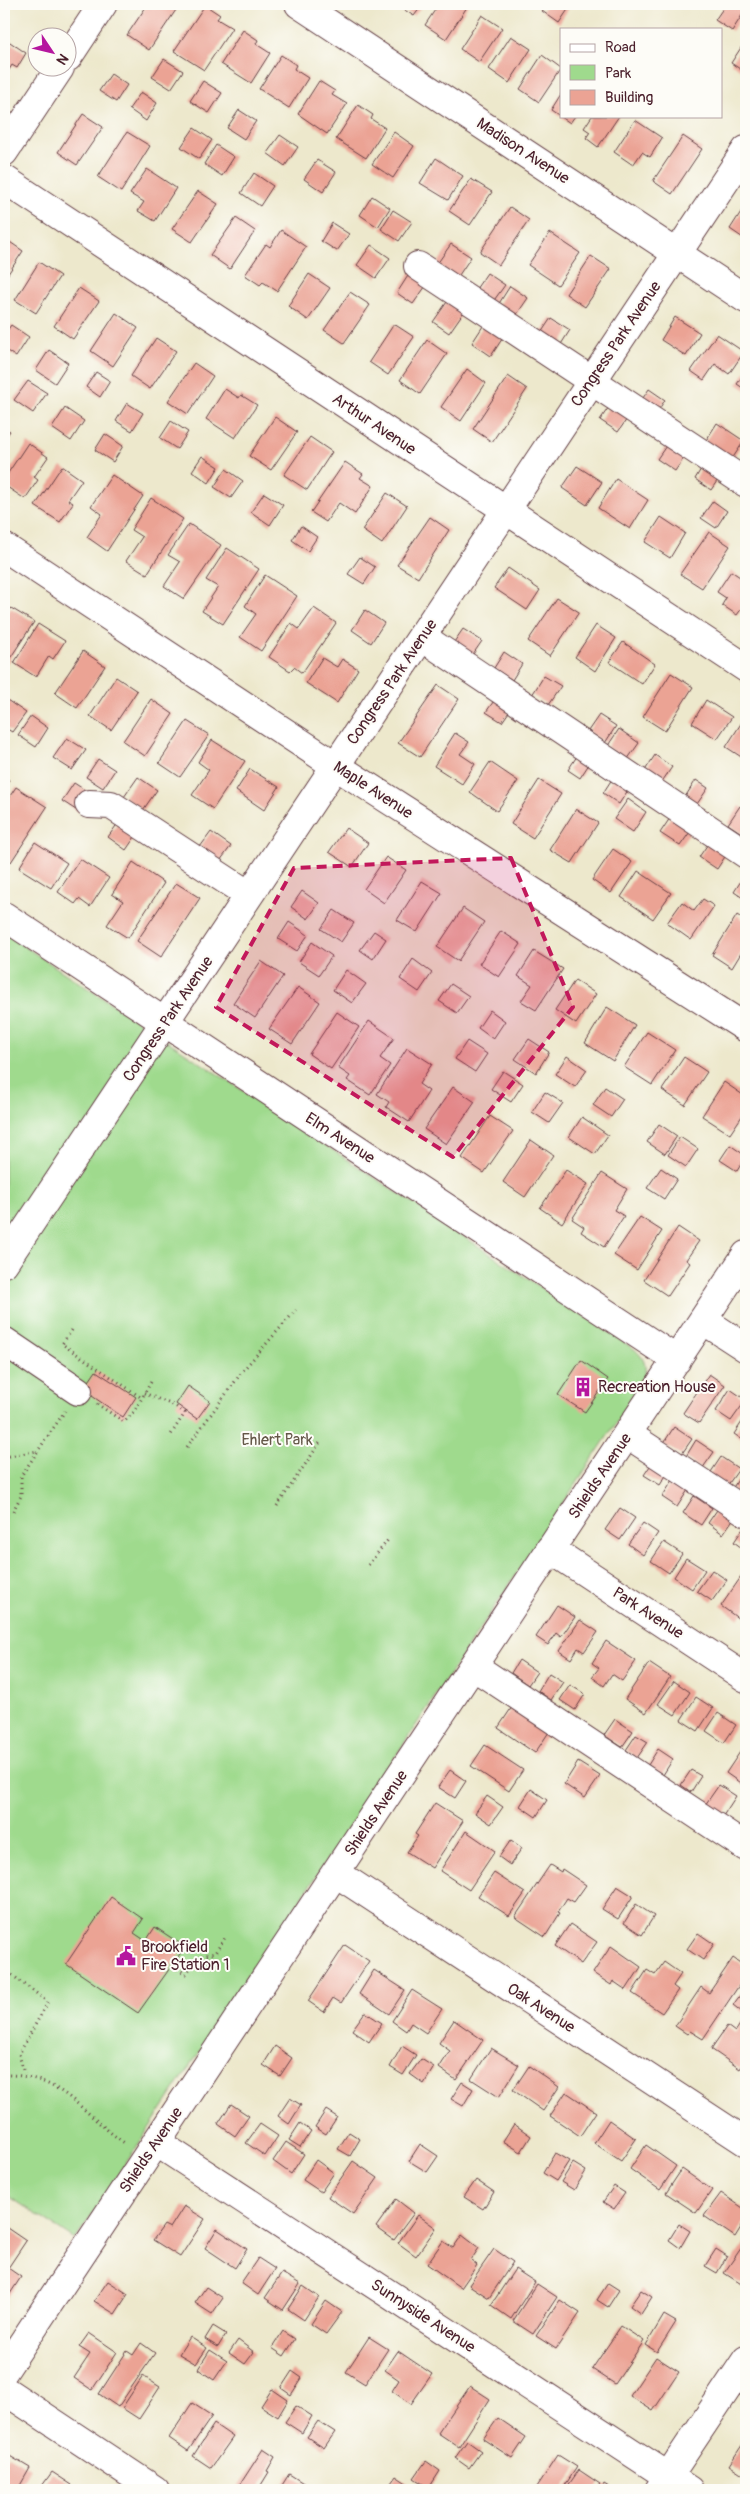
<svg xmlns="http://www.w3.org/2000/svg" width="750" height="2494" viewBox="0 0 750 2494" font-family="Pangolin,sans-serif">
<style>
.green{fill:#9fda8d;stroke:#747c5c}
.building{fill:#eba394}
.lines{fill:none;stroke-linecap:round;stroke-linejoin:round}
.minor-casing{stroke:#623d43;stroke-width:30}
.path{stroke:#623d43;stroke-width:3;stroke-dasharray:1 4;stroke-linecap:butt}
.minor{stroke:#fff;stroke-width:28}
.marked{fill:#c2185b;fill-opacity:0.2;stroke:#c2185b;stroke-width:4;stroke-dasharray:10 6;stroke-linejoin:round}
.labels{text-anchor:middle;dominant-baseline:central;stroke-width:4;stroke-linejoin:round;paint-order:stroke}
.street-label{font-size:16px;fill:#4a1f2b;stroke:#fdfcf7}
.poi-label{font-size:16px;fill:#4a1f2b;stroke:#fdfcf7;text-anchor:start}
.park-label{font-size:16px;fill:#645748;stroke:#fdfcf7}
</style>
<rect width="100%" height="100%" fill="#fdfcf7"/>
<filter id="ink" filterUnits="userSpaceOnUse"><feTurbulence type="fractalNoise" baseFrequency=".02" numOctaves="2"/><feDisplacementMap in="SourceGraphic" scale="10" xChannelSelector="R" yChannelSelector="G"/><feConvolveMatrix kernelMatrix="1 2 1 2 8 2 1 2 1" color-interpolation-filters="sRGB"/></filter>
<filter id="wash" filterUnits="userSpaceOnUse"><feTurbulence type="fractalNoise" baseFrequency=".0096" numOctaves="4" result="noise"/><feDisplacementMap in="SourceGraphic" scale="20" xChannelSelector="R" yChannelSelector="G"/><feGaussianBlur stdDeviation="1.12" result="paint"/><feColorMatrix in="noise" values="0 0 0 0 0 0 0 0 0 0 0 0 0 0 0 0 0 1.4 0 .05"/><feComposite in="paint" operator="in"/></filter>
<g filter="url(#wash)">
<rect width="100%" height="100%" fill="#ede8cc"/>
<path class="green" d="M4 933 634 1349C646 1359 648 1369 642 1384L75 2240 4 2193Z"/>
<g id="blocks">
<path class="building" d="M148 4H180L149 50 127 35Z
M395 4H423L414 16Z
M439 4H469L446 39 425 25Z
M547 4H569L571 5 559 23 542 11Z
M726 4H746V9L732 31 715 20Z
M205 5 220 15 217 19 232 28 204 70 174 51Z
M482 15 502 28 479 62 460 49Z
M243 30 258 40 256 44 270 53 251 83 221 64Z
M511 36 531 49 509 83 489 69Z
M4 38 26 53 17 68 12 65 4 78Z
M746 40V73L731 63Z
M281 55 296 65 294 69 308 78 289 108 259 89Z
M542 55 561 69 539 102 520 89Z
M164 59 183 71 171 89 152 77Z
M111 74 127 85 116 102 99 91Z
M203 81 222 93 209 113 190 101Z
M319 81 335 91 332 95 347 104 327 134 298 114Z
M141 92 157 103 146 121 129 109Z
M561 94V116H575L570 123 551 110Z
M358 105 373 115 371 119 385 128 366 158 336 139Z
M239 110 256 121 244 139 227 128Z
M83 114 103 127 77 165 58 152Z
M592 116H619L598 147 586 138 590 132 584 128Z
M635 120 662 138 650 157 642 152 633 165 614 152Z
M194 128 212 140 199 159 181 147Z
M127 132 150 146 121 192 98 177Z
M394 132 414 146 393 178 372 164Z
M280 135 298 147 285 166 267 153Z
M683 136 702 149 672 194 653 181Z
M216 145 234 157 222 176 204 164Z
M436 158 463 176 448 200 420 183Z
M317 160 336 172 323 192 304 179Z
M147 169 176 188 155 221 138 211 144 202 130 194Z
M254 173 273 186 260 206 241 193Z
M471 179 492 192 470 225 449 211Z
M198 191 218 204 192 242 172 229Z
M372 196 390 208 378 227 360 215Z
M746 204V240L730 229Z
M510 207 529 220 499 265 480 252Z
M393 210 412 222 399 241 381 229Z
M236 218 255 231 230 269 210 255Z
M332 223 349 234 337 251 321 241Z
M281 230 306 247 277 291 263 282 260 285 245 275 266 244 270 247Z
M550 233 580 253 558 285 528 265Z
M4 238 23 251 4 280Z
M451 244 471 257 457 278 437 264Z
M371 245 390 258 376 278 357 265Z
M591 256 611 269 585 307 566 294Z
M39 262 60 276 36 313 15 300Z
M411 271 428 283 413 304 397 293Z
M487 273 505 285 492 303 474 292Z
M309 274 330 288 308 320 288 306Z
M510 286 528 298 515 317 498 305Z
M79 288 99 301 73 339 54 326Z
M350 292 370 305 344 343 324 330Z
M449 299 465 310 449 333 433 322Z
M116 313 138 328 113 366 91 351Z
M675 317 700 333 686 356 661 340Z
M551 318 570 330 558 349 539 336Z
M485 323 504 336 491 356 472 343Z
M394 324 414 337 388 375 369 362Z
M11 325 29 337 16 357 4 349V335Z
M717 334 744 352 729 374 715 364 704 380 691 371Z
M156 338 176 351 150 389 131 376Z
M427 340 447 354 420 394 400 380Z
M49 350 68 363 55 383 36 370Z
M194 363 213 376 188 414 168 401Z
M467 369 486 383 461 421 441 407Z
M746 371V390L737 384Z
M96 372 110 381 100 397 86 387Z
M508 376 527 389 492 442 473 429Z
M28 381 47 393 33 413 14 400Z
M225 389 239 398 241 395 257 405 235 438 206 419Z
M649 389 665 400 655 415 639 404Z
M127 403 143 413 132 431 116 421Z
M611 404 629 416 618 432 600 420Z
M65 408 84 421 71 441 52 428Z
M275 417 297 432 271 470 249 456Z
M171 421 188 432 177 449 160 438Z
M717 423 744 441 732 459 705 442Z
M4 427 10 431 4 440Z
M105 434 123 446 113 462 95 450Z
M310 437 332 452 307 490 284 475Z
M28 443 48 457 34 477 38 480 25 499 4 485V479Z
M668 443 686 455 675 471 657 459Z
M202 456 219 467 209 483 192 471Z
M345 462 363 474 360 478 373 486 355 514 339 503 326 522 311 512Z
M704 464 721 475 711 490 695 479Z
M62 466 82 480 68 500 73 503 60 522 35 506Z
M577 466 602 482 587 505 562 488Z
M226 469 243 481 231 498 214 487Z
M112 475 143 496 107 551 87 537 102 514 91 506Z
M616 479 648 500 630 529 598 508Z
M264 493 283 505 270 525 251 512Z
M387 493 407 506 382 544 362 530Z
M151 498 183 519 147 574 126 561 142 537 131 530Z
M713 501 727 511 716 528 701 518Z
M430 517 449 530 418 578 397 565Z
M661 517 685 533 670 558 645 542Z
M189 524 221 545 184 599 164 586 180 562 168 555Z
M301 526 317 537 308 551 292 540Z
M709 532 730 546 702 588 680 574Z
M227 548 259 569 223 624 202 611 218 587 206 580Z
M360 557 375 567 364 584 348 574Z
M508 568 540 590 527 610 494 588Z
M731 571 746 581V611L742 608 737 615 722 605 726 598 717 592Z
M265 575 297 596 261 651 240 637 256 614 245 606Z
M557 598 579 612 550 656 528 641Z
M11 608 34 622 7 663 4 661V619Z
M314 608 336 623 302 673 294 667 290 671 269 657 291 623 299 629Z
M365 610 384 623 371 643 352 630Z
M38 624 65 641 53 659 49 656 36 677 14 663Z
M596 625 616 638 595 671 575 657Z
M463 629 482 641 471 657 452 645Z
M623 642 655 664 642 684 609 662Z
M83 651 105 666 77 708 55 693Z
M504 652 522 664 512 680 494 668Z
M322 658 337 667 342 659 358 669 337 703 306 683Z
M671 673 693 687 665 731 643 717Z
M544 676 561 686 548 705 532 695Z
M116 677 137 691 111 730 90 716Z
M438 685 459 699 420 757 398 743Z
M496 698 511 709 502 722 486 712Z
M151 699 173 714 145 756 123 741Z
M7 700 26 713 12 732 4 727V705Z
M706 700 732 717 717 739 692 723Z
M599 715 616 726 605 743 588 731Z
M31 716 48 728 36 747 18 735Z
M187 721 209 735 180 777 159 763Z
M742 722 746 725V760L726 747Z
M619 729 639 743 627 760 607 747Z
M455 733 469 742 460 754 475 764 462 784 434 766Z
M67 738 86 750 72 770 53 758Z
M212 740 245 761 213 809 192 795 209 770 198 762Z
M579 753 591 761 580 778 568 770Z
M655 755 672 767 661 783 644 772Z
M98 759 115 770 103 788 86 777Z
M490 762 518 781 497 811 470 792Z
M250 769 279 787 264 810 236 791Z
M4 776 9 780 4 789Z
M614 776 630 787 619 804 603 793Z
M138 777 157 790 143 810 124 797Z
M539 780 561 794 533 838 511 824Z
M696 780 708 788 697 804 685 797Z
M74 783 91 794 79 812 62 801Z
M16 787 47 807 11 862 4 857V829L6 825 4 824V805Z
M628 799 646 812 633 832 614 819Z
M740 806 746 810V836L728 824Z
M576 809 598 823 572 863 550 850Z
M672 815 692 829 680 846 660 833Z
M121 819 139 831 126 850 108 837Z
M346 828 368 843 352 867 329 852Z
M211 832 231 846 220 861 200 847Z
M710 841 728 852 717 869 699 857Z
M35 842 67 863 51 888 19 868Z
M613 849 632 862 611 893 592 880Z
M386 857 406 870 384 903 364 889Z
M80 859 109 878 90 907 79 899 75 904 58 892Z
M133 862 164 883 128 938 107 925 123 901 112 894Z
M638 871 671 893 653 919 621 897Z
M746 873V900L734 892Z
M422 881 442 893 417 932 397 920Z
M176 883 200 898 161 957 137 941Z
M302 891 319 903 308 919 291 907Z
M703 899 714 906 691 940 667 923 682 902 694 911Z
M463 908 484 922 458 961 437 947Z
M334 910 354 923 341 942 321 929Z
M737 915 746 921V945L732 968 712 955Z
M289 922 308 935 297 951 278 939Z
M374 931 386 939 373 959 360 950Z
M501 931 521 944 499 977 479 964Z
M312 942 332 956 319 975 299 962Z
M534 951 563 969 536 1010 521 1001 532 985 518 976Z
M413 959 432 973 419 992 400 979Z
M261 961 283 976 255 1018 233 1003Z
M346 970 366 984 352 1003 333 990Z
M575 980 596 994 576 1024 555 1010Z
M451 984 469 996 457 1013 439 1001Z
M298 987 320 1002 292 1044 269 1029Z
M607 1007 635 1025 613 1061 585 1043Z
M490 1010 505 1021 493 1039 478 1028Z
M337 1012 359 1027 331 1069 309 1054Z
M369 1021 394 1038 380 1058 390 1065 370 1095 347 1080 350 1076 338 1068Z
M647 1032 675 1050 652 1085 624 1067Z
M529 1039 549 1052 536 1073 515 1059Z
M467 1041 487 1054 475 1072 455 1059Z
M407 1048 432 1064 419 1084 429 1091 409 1122 386 1107 389 1102 377 1094Z
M567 1056 587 1070 575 1087 555 1074Z
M684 1057 707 1072 685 1105 662 1090Z
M503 1071 523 1084 511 1102 491 1089Z
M724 1082 746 1097V1110L730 1134 702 1116Z
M453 1087 475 1102 446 1144 424 1129Z
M605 1087 623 1099 611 1117 593 1105Z
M545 1092 563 1103 549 1123 532 1112Z
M490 1116 513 1131 484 1173 462 1158Z
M582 1117 608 1135 595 1154 569 1137Z
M659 1124 677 1136 665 1154 647 1142Z
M680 1137 698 1149 686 1167 668 1155Z
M531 1140 553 1155 525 1197 503 1182Z
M730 1145 746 1156 737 1171 720 1160Z
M661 1168 677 1179 664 1199 647 1188Z
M566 1170 588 1184 562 1223 540 1208Z
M602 1173 627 1189 614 1210 624 1216 604 1247 581 1232 584 1227 572 1219Z
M640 1217 662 1231 637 1270 614 1255Z
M678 1227 699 1241 686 1260 690 1263 668 1296 644 1280Z
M581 1360 608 1379 585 1412 558 1395Z
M96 1371 136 1397 123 1417 83 1390Z
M709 1374 725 1385 699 1423 683 1413Z
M188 1386 210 1401 197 1419 176 1404Z
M730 1389 746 1400 731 1421 716 1411Z
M746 1416V1442L734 1434Z
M674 1427 692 1439 681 1455 663 1444Z
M696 1440 714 1452 702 1469 685 1458Z
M721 1457 739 1469 727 1486 709 1475Z
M652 1463 667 1474 660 1485 644 1475Z
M743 1472 746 1474V1499L732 1489Z
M673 1480 688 1490 677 1507 662 1497Z
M694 1496 712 1508 701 1525 683 1513Z
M719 1507 734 1518 723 1534 708 1523Z
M620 1508 635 1518 620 1540 605 1530Z
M643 1523 658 1533 643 1555 628 1544Z
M744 1527 746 1529V1551L734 1542Z
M664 1542 682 1554 669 1573 651 1561Z
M686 1558 705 1570 692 1589 674 1577Z
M712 1570 727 1580 712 1601 697 1591Z
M743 1574 746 1577V1608L739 1619 721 1606Z
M557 1605 575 1617 561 1637 556 1633 548 1645 536 1637Z
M580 1620 598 1632 584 1652 578 1648 571 1659 559 1651Z
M606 1641 636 1661 622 1681 612 1674 604 1686 592 1677 599 1668 592 1663Z
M519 1660 537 1672 528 1685 511 1673Z
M649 1663 670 1677 646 1713 625 1699Z
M549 1673 563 1682 551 1700 538 1691Z
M674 1681 690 1692 675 1715 658 1704Z
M570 1685 585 1694 575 1710 560 1700Z
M696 1697 713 1708 698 1731 681 1720Z
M512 1707 549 1732 535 1753 498 1728Z
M718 1713 736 1725 724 1743 706 1731Z
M615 1719 633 1731 622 1747 604 1735Z
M636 1735 648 1742 637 1758 626 1750Z
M746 1743V1787L726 1773Z
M485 1745 523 1770 509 1791 471 1766Z
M658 1749 673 1759 663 1775 648 1765Z
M578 1762 600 1776 585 1798 564 1784Z
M450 1770 466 1781 455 1798 438 1787Z
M691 1770 701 1776 691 1792 681 1785Z
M719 1785 736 1796 723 1816 705 1805Z
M531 1789 547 1800 536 1817 520 1806Z
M487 1796 503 1807 491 1824 475 1813Z
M435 1803 463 1821 432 1868 407 1852 418 1836 415 1834Z
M466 1831 495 1851 469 1890 440 1871Z
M511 1840 522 1848 510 1865 499 1857Z
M550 1865 561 1872 562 1869 586 1885 574 1902 567 1898 558 1912 560 1913 545 1937 515 1917Z
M494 1873 525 1893 509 1916 478 1896Z
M617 1886 633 1896 618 1919 602 1909Z
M111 1897 143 1919 134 1933 146 1941 155 1927 185 1947 138 2013 66 1964Z
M636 1904 654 1916 642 1935 624 1923Z
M570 1924 597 1942 581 1964 555 1946Z
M698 1933 714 1944 703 1960 687 1949Z
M345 1945 369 1961 341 2003 333 1998 324 2012 308 2001Z
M611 1946 641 1967 626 1990 613 1981 611 1985 593 1973Z
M733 1958 746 1967V1975L703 2039 690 2031 687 2034 675 2026 701 1987 709 1993Z
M664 1962 681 1974 673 1986 678 1990 662 2013 632 1993 647 1970 655 1975Z
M374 1970 405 1990 389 2014 359 1994Z
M746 1987V2015L733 2005Z
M412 1990 442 2009 426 2033 411 2023 406 2031 392 2021Z
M365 2012 382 2023 369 2042 352 2030Z
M454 2020 483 2040 456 2080 439 2068 450 2051 439 2043Z
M743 2020 746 2022V2060L740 2069 711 2049 727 2026 735 2032Z
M275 2046 292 2058 280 2076 263 2065Z
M402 2046 416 2055 403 2075 390 2067Z
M491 2048 519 2065 499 2097 471 2079Z
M421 2059 434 2067 424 2084 410 2074Z
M529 2066 559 2087 543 2111 513 2090Z
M462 2082 473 2089 463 2106 451 2099Z
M566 2092 596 2112 580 2136 550 2116Z
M290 2098 301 2105 289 2124 278 2116Z
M231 2104 249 2116 235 2136 218 2124Z
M326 2110 337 2117 326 2134 315 2127Z
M609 2120 636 2139 621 2161 594 2143Z
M300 2123 311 2131 300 2147 289 2140Z
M260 2124 278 2136 265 2156 246 2143Z
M514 2124 531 2136 521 2152 503 2141Z
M349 2132 360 2139 350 2156 338 2149Z
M286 2142 304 2154 291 2174 273 2161Z
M420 2144 438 2156 427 2172 409 2161Z
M646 2145 676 2166 660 2190 630 2169Z
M555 2153 569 2161 556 2181 543 2173Z
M316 2160 334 2173 321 2192 303 2180Z
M353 2161 378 2178 353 2214 328 2197Z
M573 2163 586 2171 574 2190 561 2182Z
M682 2169 712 2190 696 2213 666 2193Z
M476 2180 494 2192 483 2209 464 2197Z
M614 2186 625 2193 614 2209 603 2202Z
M721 2193 746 2210V2219L735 2237 704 2216Z
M396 2199 414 2213 394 2240 376 2227Z
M184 2206 205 2219 180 2257 153 2240 164 2225 170 2228Z
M418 2215 436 2228 416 2256 398 2243Z
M679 2224 690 2231 680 2248 669 2240Z
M7 2228 26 2241 8 2268 21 2277 4 2303V2232Z
M217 2229 247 2249 235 2268 205 2248Z
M462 2235 479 2248 471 2260 477 2265 461 2288 427 2264 443 2241 453 2248Z
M746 2241V2287L724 2273Z
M494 2249 513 2262 489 2298 469 2285Z
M716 2249 727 2256 717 2273 705 2266Z
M258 2258 275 2269 258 2295 241 2283Z
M515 2269 535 2282 511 2319 491 2305Z
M282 2273 300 2284 283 2310 265 2298Z
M108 2281 128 2294 115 2314 94 2301Z
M608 2283 619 2290 608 2307 597 2300Z
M537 2284 557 2297 533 2334 513 2321Z
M303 2286 319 2297 304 2320 288 2309Z
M206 2287 223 2298 212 2314 195 2303Z
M641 2290 652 2297 641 2314 630 2306Z
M560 2300 580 2313 556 2349 536 2336Z
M326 2301 342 2312 326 2334 311 2324Z
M664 2315 676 2322 657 2352 646 2345Z
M213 2326 226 2334 218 2347 205 2339Z
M621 2326 644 2341 615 2384 592 2369Z
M283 2331 295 2339 284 2356 272 2348Z
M89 2333 117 2352 92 2390 74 2378 90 2354 79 2347Z
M190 2337 207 2348 196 2364 179 2354Z
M369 2337 388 2349 365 2384 346 2372Z
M238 2340 254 2352 245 2364 229 2353Z
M141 2343 155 2353 118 2407 99 2394 127 2351 133 2355Z
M210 2350 227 2361 214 2380 198 2369Z
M398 2351 432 2374 411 2404 392 2391 399 2380 385 2370Z
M656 2357 679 2372 653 2411 630 2396Z
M292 2371 302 2378 291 2395 281 2388Z
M143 2376 160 2387 139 2419 122 2408Z
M470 2386 490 2399 459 2447 438 2433Z
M272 2389 288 2400 278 2417 261 2406Z
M192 2403 212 2416 188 2451 169 2438Z
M296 2406 312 2416 302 2433 285 2422Z
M498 2418 526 2437 512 2458 483 2439Z
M318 2421 335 2432 324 2448 307 2437Z
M214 2424 233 2437 211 2468 193 2456Z
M746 2439V2476L729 2465Z
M467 2441 481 2451 469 2468 455 2458Z
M263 2449 275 2457 267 2471 269 2472 258 2490H245L239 2486Z
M8 2455 30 2468 18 2489 4 2480V2462Z
M558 2455 577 2467 562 2490H535Z
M426 2461 440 2471 429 2488 414 2478Z
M579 2470 600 2484 595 2490H565Z
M52 2472 72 2485 69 2490H39Z
M289 2474 308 2486 305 2490H279Z
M396 2476 414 2488 413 2490H386Z
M604 2484 614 2490H600Z"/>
</g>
</g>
<g filter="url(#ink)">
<use href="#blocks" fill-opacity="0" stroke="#623d43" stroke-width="1"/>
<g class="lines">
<defs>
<path id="minor" d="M299 4 746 299
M68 57 103 4
M4 152 60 68
M4 179 746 668
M418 266 746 483
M4 547 336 766 746 1028
M422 637 746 854
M89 804 111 805 249 895
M4 916 677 1360
M4 1263 746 150
M703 1320 746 1348
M4 1341 78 1391
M627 1434 746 1512
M550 1549 746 1678
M473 1666 746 1847
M336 1873 746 2142
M156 2142 689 2490
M4 2371 746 1255
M4 2390 155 2490
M659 2490 746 2360"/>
</defs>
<use href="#minor" class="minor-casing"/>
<path class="path" d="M72 1330 62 1344 142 1398
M144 1393 175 1406 185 1413 170 1436
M97 1404 124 1422 134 1412 151 1382
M187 1447 245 1368 296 1310
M4 1457 37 1451
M277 1506 321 1441
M13 1511 21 1496V1476L65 1411
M368 1565 388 1540
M173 1966 186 1974 198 1957 215 1953 226 1936
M4 1969 48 2002 19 2054 24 2074
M4 2075C62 2074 82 2114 126 2144"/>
<use href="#minor" class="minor"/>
</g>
</g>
<path class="marked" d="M511 858 573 1007 453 1157 216 1007 294 868Z"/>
<defs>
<symbol id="building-bare" viewBox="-9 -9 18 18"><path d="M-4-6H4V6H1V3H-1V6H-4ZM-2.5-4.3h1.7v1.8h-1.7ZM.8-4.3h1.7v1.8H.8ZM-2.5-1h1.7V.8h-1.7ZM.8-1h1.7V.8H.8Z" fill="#b5179e" stroke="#fdfcf7" stroke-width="2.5" paint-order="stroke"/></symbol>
<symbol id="civic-bare" viewBox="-9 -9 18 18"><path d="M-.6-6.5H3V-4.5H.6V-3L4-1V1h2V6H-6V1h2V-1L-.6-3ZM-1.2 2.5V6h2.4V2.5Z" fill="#b5179e" stroke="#fdfcf7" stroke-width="2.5" paint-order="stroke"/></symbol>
</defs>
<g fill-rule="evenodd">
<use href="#building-bare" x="569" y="1373" width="28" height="28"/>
<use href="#civic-bare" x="112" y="1942" width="28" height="28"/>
</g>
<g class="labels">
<g class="street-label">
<text transform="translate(523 151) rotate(33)">Madison Avenue</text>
<text transform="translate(616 344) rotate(-56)">Congress Park Avenue</text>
<text transform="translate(374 424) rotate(34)">Arthur Avenue</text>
<text transform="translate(392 682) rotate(-56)">Congress Park Avenue</text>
<text transform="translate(373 790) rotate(33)">Maple Avenue</text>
<text transform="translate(168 1019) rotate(-56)">Congress Park Avenue</text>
<text transform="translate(340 1138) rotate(33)">Elm Avenue</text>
<text transform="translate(600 1476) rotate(-56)">Shields Avenue</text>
<text transform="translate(648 1613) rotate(33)">Park Avenue</text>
<text transform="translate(376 1813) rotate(-56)">Shields Avenue</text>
<text transform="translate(541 2008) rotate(33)">Oak Avenue</text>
<text transform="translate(151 2150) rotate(-56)">Shields Avenue</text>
<text transform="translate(423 2316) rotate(33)">Sunnyside Avenue</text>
</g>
<g class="poi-label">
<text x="598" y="1387">Recreation House</text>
<text x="141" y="1947">Brookfield<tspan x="141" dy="18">Fire Station 1</tspan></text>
</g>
<g class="park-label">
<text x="277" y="1440">Ehlert Park</text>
</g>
</g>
<rect width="750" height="2494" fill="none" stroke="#fdfcf7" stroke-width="20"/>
<rect x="560" y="28" width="162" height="90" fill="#fdfcf7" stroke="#b5a4a5"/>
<rect x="570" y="44" width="25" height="8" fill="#ffffff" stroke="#b5a4a5"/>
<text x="605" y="52" font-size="15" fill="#4a1f2b">Road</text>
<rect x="570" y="65" width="25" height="15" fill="#9fda8d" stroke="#b5a4a5"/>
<text x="605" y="78" font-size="15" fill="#4a1f2b">Park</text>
<rect x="570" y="90" width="25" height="15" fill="#eba394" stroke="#b5a4a5"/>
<text x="605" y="102" font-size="15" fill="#4a1f2b">Building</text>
<g transform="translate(52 52) rotate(125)"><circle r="24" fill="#fdfcf7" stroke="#b5a4a5"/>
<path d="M0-4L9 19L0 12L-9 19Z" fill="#b5179e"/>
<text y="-8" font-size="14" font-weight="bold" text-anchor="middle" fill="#4a1f2b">N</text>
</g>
</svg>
